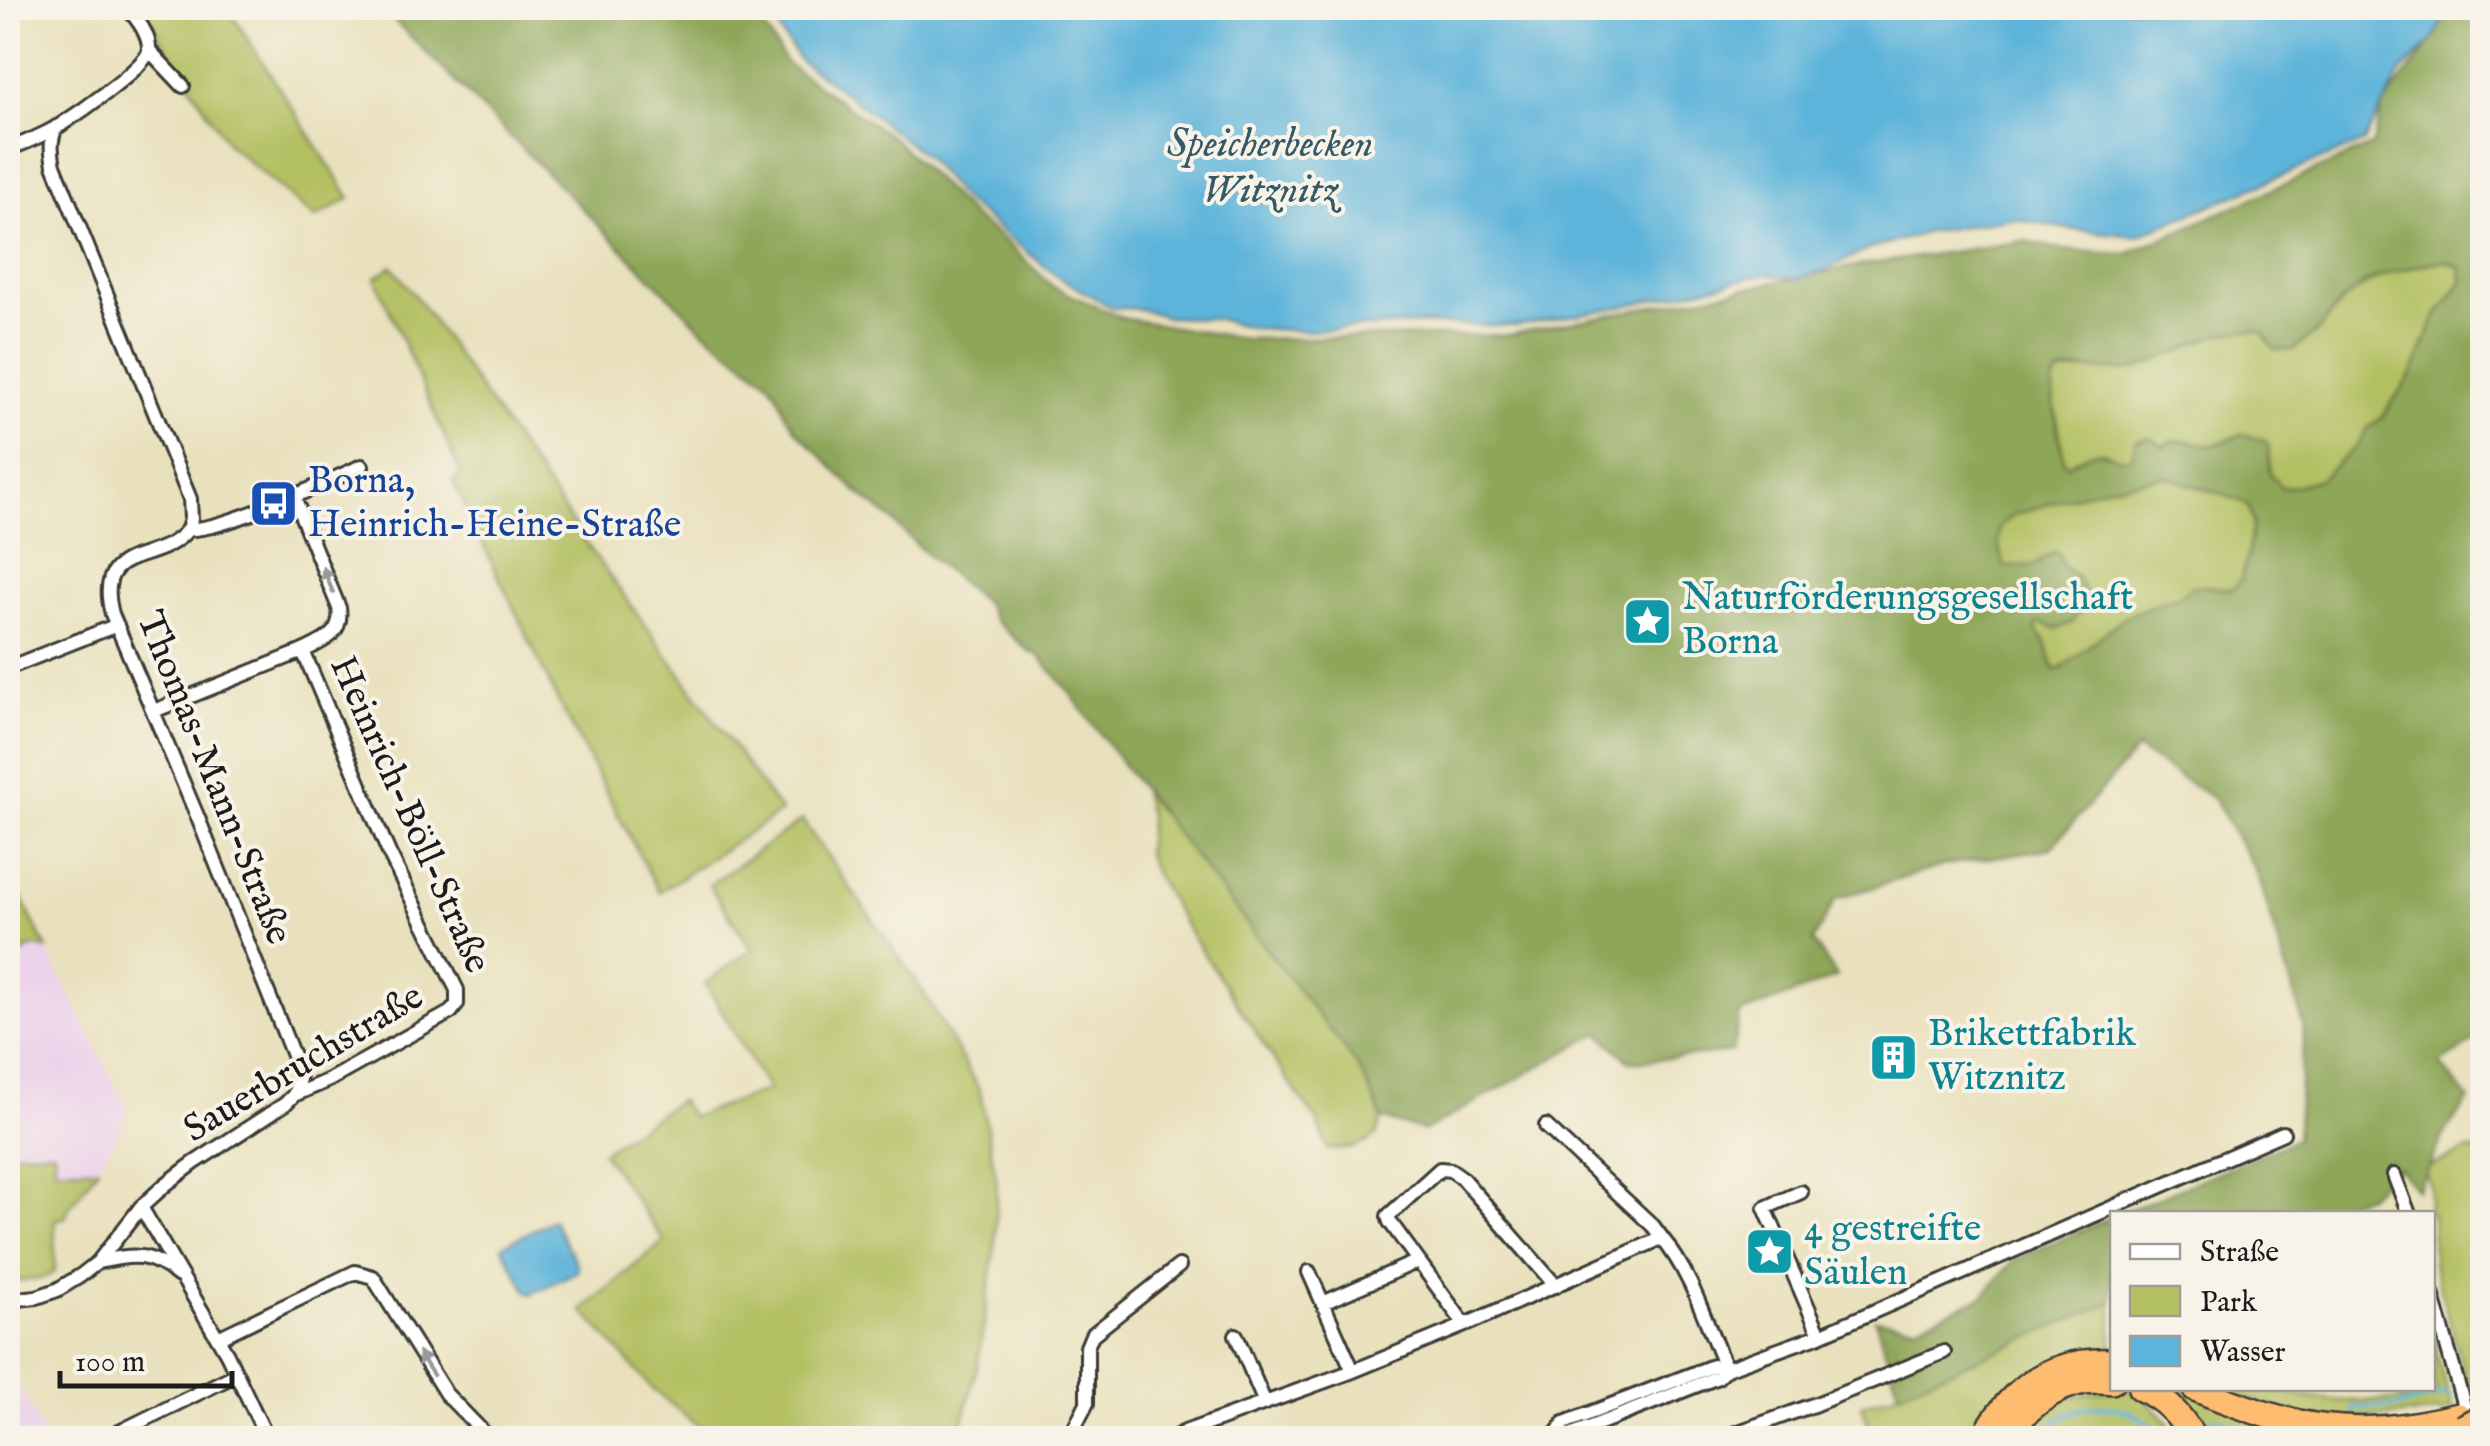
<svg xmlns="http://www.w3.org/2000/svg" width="2490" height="1446" viewBox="0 0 2490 1446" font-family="'IM FELL English',serif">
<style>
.built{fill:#ecd1ea}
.green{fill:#b3c062;stroke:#686e3f;stroke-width:2.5}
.forest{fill:#8ea658;stroke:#55613a;stroke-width:2.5;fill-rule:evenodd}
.water{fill:#5db4da;stroke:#3c687b;stroke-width:2.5}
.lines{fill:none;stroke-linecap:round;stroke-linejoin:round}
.stream{stroke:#5db4da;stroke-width:4}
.minor-casing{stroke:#3b3a34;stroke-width:18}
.motorway-casing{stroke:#3b3a34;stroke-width:30}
.minor{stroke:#fff;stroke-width:12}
.motorway{stroke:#fdbc70;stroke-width:25}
.motorway-bridge-casing{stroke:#3b3a34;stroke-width:30;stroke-linecap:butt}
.motorway-bridge{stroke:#fdbc70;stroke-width:25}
.oneway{fill:#999}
.labels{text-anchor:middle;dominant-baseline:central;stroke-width:8;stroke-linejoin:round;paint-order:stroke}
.transit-label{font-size:38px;fill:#164399;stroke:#f7f3e8;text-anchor:start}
.culture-label{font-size:38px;fill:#0d838f;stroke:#f7f3e8;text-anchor:start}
.street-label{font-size:38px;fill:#1c1c1c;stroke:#f7f3e8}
.water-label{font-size:40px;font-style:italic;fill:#365968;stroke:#f7f3e8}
</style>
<rect width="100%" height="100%" fill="#f7f3e8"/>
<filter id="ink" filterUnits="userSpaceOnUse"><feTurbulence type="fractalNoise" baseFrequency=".01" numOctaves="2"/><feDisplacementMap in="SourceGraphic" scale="20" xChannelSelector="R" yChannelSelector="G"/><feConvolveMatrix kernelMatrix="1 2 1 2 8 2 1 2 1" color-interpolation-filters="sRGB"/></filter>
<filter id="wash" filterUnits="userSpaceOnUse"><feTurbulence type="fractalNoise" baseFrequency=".0048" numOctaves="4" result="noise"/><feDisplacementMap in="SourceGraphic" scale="40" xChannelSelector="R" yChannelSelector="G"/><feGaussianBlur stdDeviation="2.25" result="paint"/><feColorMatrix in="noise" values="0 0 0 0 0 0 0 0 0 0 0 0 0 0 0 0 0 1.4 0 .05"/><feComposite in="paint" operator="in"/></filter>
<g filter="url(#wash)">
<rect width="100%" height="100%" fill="#e9e1bd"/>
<path class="built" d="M33 947 47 949 128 1111 115 1141 69 1208 65 1218 8 1152V959Z
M12 1374 46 1438H8V1376Z"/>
<path class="green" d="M141 8H228L350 198 315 218 228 144Z
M2445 261 2460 267 2463 280 2436 317 2413 372 2381 418 2368 428 2359 444 2320 479 2292 487H2281L2270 474 2268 445 2264 441 2243 434 2211 446 2189 441 2127 459 2116 458 2098 452 2087 454 2067 465 2064 460 2053 394 2054 382 2057 376 2062 373 2092 369 2180 352 2206 337 2242 329 2262 332 2328 320C2354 280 2400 267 2445 261Z
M392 266 422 305 593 553 781 812 659 892 559 703 453 481 461 474 375 278Z
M2164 476 2239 500 2249 506 2253 523 2246 562 2241 579 2233 588 2163 601 2061 669 2056 670C2048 661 2050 647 2043 638 2040 634 2037 631 2035 627L2076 577 2062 566 2059 560 2049 555 2035 565 2005 567 1998 543 2000 526 2014 514 2096 489Z
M1142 789 1328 1028C1356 1059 1367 1080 1382 1119 1381 1121 1377 1133 1376 1135 1365 1147 1343 1151 1328 1149L1318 1122 1286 1078 1182 921 1154 872 1146 852 1149 816Z
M802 820 924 993 980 1091 997 1182 995 1247 978 1363 959 1438H694L701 1428 654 1390 582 1310 664 1241 602 1152 679 1100 692 1117 768 1090 705 983 752 949 709 885Z
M8 872 47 949 33 947 8 959Z
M2468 1150 2482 1151V1398L2472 1402 2433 1264 2432 1214 2428 1213 2430 1187 2424 1169Z
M54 1151 55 1168H98L69 1208 65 1218 55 1219V1272L43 1278 8 1283V1152Z
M2112 1302V1356L1974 1438H1874L1861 1405 1899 1392Z
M2433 1327 2439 1364 2454 1409 2442 1412 2320 1421 2214 1389H2270L2304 1397 2344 1401 2399 1400 2436 1390 2432 1372Z
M2121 1389 2140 1394 2170 1423 2155 1438H2013L2054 1398Z
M2155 1389H2183L2245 1415 2415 1437 2200 1438Z"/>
<path class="forest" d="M382 8H757L765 28 786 63 895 140 974 218 1003 239 1053 287 1122 318 1245 339 1508 335 1862 265 2025 241 2063 250 2127 254 2373 145 2383 105 2432 41 2450 8H2482V1036L2440 1064 2469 1099 2445 1133 2417 1190 2398 1168 2367 1195 2322 1213H2122L2296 1139 2304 1028 2258 875 2214 799 2137 749 2051 848 1945 865 1836 899 1813 941 1837 977 1740 1014 1732 1052 1630 1062 1599 1033 1424 1131 1382 1119C1367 1080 1356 1059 1328 1028L1120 761 1067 689 1037 654 1031 653 995 621 984 602 924 552 892 520 854 489 796 430 786 415 777 393 767 380 703 330ZM2445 261 2460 267 2463 280 2436 317 2413 372 2382 418 2368 428 2359 444 2320 479 2292 487H2281L2270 474 2268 445 2265 441 2243 434 2211 446 2189 441 2172 440 2164 447 2151 437 2135 441 2132 457C2115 461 2113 453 2099 452 2089 451 2076 460 2068 465L2064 460C2061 444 2047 389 2056 377 2065 364 2116 372 2131 370 2138 369 2146 364 2153 362 2190 348 2220 325 2262 332L2275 350H2293L2320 329 2338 305 2365 283 2381 276 2427 263ZM2164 476 2239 500 2249 507 2253 523 2246 562 2241 579 2233 588 2228 589C2208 587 2192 579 2180 597L2163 601 2124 617 2061 669 2055 670C2048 661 2050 648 2043 638 2040 635 2037 632 2035 627L2040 623 2057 629 2073 622 2075 616 2089 605C2086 596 2084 588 2079 581 2070 570 2061 568 2059 554L2054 552 2035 565 2005 567 1998 543 2000 527 2013 515 2096 489Z
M2112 1217V1302L1899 1392 1875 1319 1916 1326 1982 1297 2014 1260Z"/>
<path class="water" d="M774 8H2450L2432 41 2401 72 2364 142 2136 236 2069 229 2012 218 1928 232 1869 249 1832 267 1797 279 1766 274 1620 307 1516 326 1419 324 1309 331 1253 328 1216 319 1166 317 1141 309 1113 308 1058 277 963 200 926 157 839 88 800 61 781 33Z
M553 1220 577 1265 578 1271 531 1294 526 1290 502 1246Z"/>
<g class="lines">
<path class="stream" d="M2353 1413 2354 1408 2399 1406 2442 1394 2451 1395
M2206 1434 2211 1431V1420L2214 1418 2275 1438
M2040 1438C2073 1394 2130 1398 2165 1438"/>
</g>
</g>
<g filter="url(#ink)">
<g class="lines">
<defs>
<path id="minor" d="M149 50 183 86
M56 127C50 141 51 150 54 165L190 499 191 519 188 529
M8 149C25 143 43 135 59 126 76 115 148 66 149 50 150 35 137 19 128 8
M8 668 117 625
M154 711 303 651C324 641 343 634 339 608L293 495
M294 1095 299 1079 296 1063 198 818 112 614C93 541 159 568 188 529 218 533 329 481 362 466
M1546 1126 1653 1226 1662 1238
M2394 1175 2409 1214
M1801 1192 1765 1208 1820 1335
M141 1207 227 1354 267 1438
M98 1262C134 1254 150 1252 179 1276
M1309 1272 1353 1371
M2432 1293 2464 1406
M8 1300 37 1297 57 1290 80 1276 98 1262 141 1207 165 1185 194 1163 285 1104 294 1095 329 1080 451 1012 457 1004V990L389 853 303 651
M1323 1303 1418 1261
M1465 1325 1390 1222 1388 1216 1440 1169 1451 1170 1461 1177 1556 1286
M1236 1335 1265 1403
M218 1338 355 1272 373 1277 446 1394 489 1438
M1556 1434 1564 1423 1713 1366 1726 1369
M107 1438 237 1374
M1069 1438 1087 1403V1347L1092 1335 1179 1266
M1173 1438 1185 1432 1353 1371 1465 1325 1662 1238C1693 1276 1706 1324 1726 1369
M1545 1438 1556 1434 1570 1435 1718 1377 1726 1369 1820 1335 2283 1133
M1722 1438 1816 1404 1944 1352"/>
<path id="motorway" d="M2141 1388C2164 1398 2181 1416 2193 1438
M2195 1388C2296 1430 2351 1442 2458 1416
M1984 1438C2012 1387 2052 1359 2112 1362
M2005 1438C2029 1402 2067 1374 2112 1381"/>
</defs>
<use href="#minor" class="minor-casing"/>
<use href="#motorway" class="motorway-casing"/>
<use href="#minor" class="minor"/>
<use href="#motorway" class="motorway"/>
<defs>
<path id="motorway-bridge" d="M2462 1428 2477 1420"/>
</defs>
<use href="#motorway-bridge" class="motorway-bridge-casing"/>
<use href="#motorway-bridge" class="motorway-bridge"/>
</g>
<defs><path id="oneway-solid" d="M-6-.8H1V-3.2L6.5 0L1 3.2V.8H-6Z" transform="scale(2.5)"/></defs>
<g class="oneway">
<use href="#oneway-solid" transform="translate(328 580) rotate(-112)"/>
<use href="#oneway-solid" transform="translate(426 1364) rotate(-123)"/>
</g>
</g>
<defs>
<symbol id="bus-square" viewBox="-11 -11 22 22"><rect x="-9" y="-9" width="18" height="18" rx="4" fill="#1a4fb4" stroke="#f7f3e8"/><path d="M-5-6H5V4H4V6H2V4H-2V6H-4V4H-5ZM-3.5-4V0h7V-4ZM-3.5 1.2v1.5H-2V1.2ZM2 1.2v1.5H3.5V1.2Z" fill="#fff"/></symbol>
<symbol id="sight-square" viewBox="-11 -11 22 22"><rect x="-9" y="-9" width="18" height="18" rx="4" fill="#0f9aa8" stroke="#f7f3e8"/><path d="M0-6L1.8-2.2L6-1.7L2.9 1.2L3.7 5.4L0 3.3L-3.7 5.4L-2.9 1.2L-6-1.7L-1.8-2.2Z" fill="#fff"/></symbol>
<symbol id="building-square" viewBox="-11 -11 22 22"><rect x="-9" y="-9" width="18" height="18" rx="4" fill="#0f9aa8" stroke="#f7f3e8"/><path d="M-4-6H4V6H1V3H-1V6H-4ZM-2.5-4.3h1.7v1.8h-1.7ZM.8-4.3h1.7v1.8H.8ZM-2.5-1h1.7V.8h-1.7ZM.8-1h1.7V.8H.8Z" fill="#fff"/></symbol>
</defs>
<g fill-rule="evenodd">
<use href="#bus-square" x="246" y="476" width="55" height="55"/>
<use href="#sight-square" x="1620" y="594" width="55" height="55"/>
<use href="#building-square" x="1866" y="1030" width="55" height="55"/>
<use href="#sight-square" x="1742" y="1224" width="55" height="55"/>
</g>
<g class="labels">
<g class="transit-label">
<text x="308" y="482">Borna,<tspan x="308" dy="44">Heinrich-Heine-Straße</tspan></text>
</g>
<g class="culture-label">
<text x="1682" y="599">Naturförderungsgesellschaft<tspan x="1682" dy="44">Borna</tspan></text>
<text x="1928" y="1035">Brikettfabrik<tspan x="1928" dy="44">Witznitz</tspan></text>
<text x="1804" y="1230">4 gestreifte<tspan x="1804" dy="44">Säulen</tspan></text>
</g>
<g class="street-label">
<text transform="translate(213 778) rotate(68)">Thomas-Mann-Straße</text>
<text transform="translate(409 815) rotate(66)">Heinrich-Böll-Straße</text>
<text transform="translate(304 1064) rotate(-31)">Sauerbruchstraße</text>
</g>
<g class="water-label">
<text x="1270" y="145">Speicherbecken<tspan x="1270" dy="46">Witznitz</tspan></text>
</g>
</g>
<rect width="2490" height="1446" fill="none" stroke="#f7f3e8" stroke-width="40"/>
<rect x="2110" y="1211" width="325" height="180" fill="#f7f3e8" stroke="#9f9d96" stroke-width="2.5"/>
<rect x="2130" y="1244" width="50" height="15" fill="#ffffff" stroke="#9f9d96" stroke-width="2.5"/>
<text x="2200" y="1261" font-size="30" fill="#1c1c1c">Straße</text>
<rect x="2130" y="1286" width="50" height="30" fill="#b3c062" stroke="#9f9d96" stroke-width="2.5"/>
<text x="2200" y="1311" font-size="30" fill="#1c1c1c">Park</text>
<rect x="2130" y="1336" width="50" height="30" fill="#5db4da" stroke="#9f9d96" stroke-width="2.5"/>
<text x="2200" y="1361" font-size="30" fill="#1c1c1c">Wasser</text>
<path d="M60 1371v15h172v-15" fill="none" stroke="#1c1c1c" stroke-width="5"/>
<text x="75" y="1371" font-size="30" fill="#1c1c1c" stroke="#f7f3e8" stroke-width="8" paint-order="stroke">100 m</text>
</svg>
